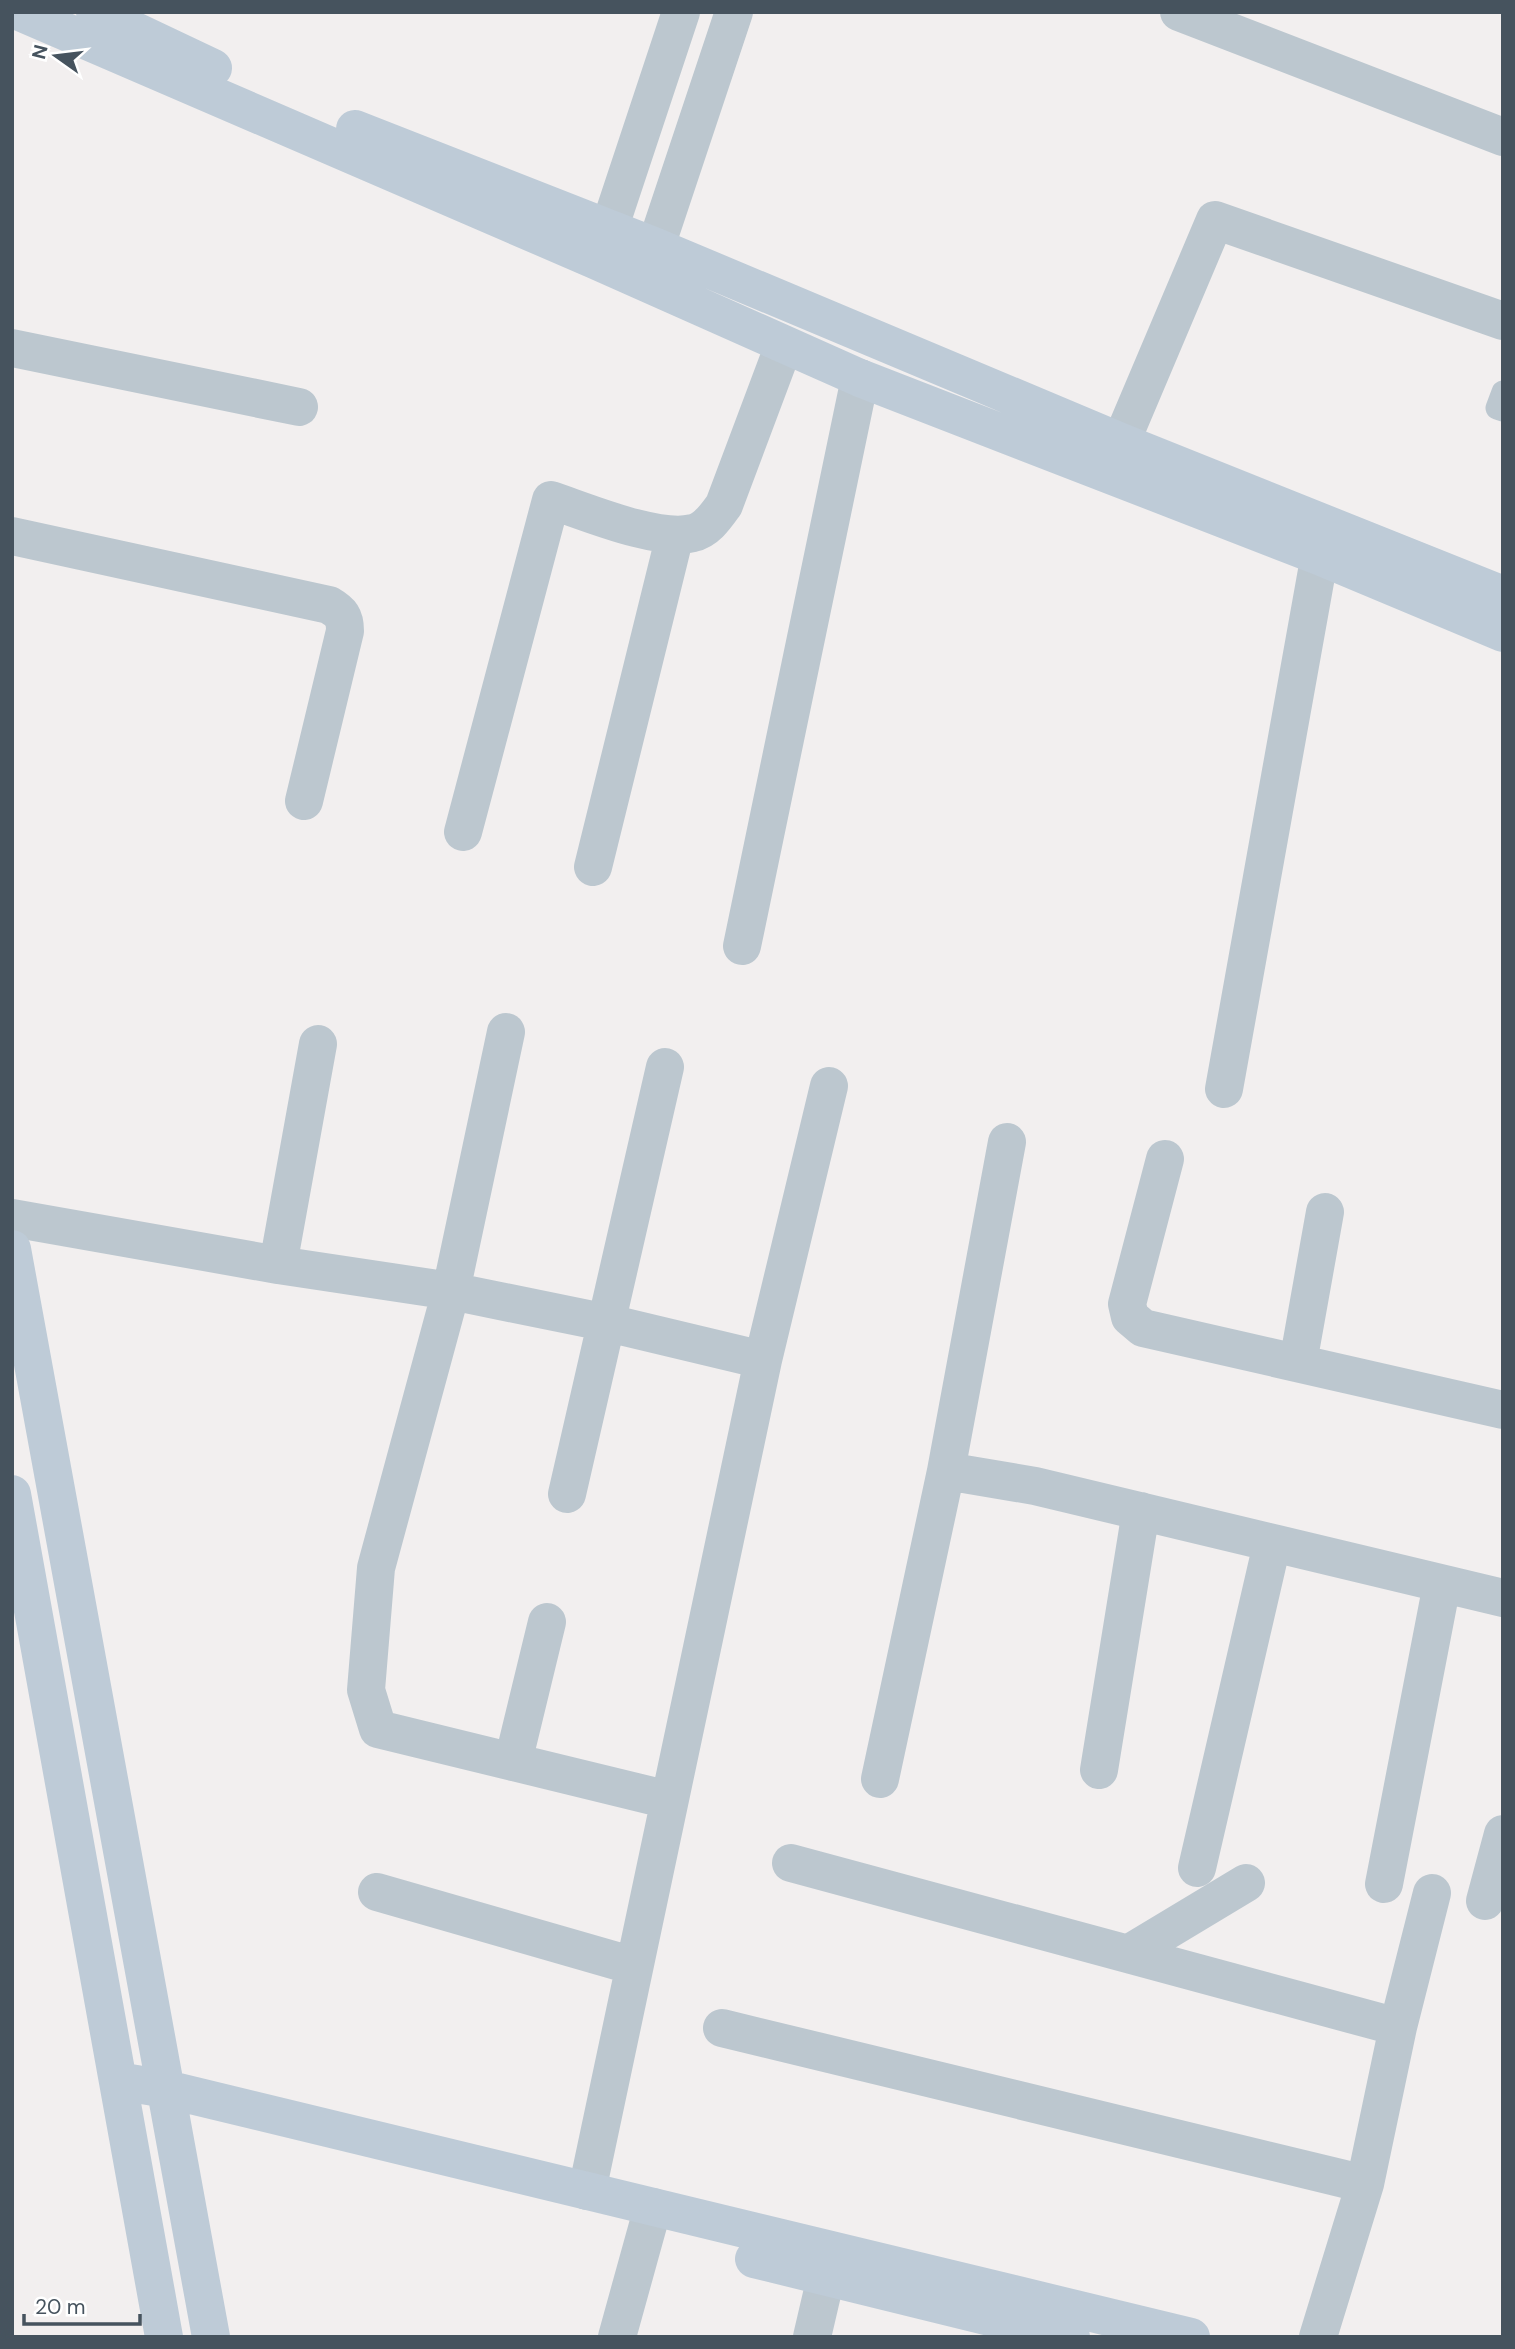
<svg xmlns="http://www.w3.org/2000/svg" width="1515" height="2349" viewBox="0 0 1515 2349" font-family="'DM Sans',sans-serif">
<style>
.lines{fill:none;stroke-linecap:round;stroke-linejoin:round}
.lane{stroke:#bcc7cf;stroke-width:23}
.street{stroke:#bcc7cf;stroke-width:38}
.secondary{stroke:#becbd7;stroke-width:38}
</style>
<rect width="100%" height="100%" fill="#f2efef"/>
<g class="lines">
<path class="lane" d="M1503 392 1497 408 1503 410"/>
<path class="street" d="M1179 12 1503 137
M596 258 609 229 681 12
M645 279 734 12
M12 348 299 407
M1121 442 1215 220 1503 321
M12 536 329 605C341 612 345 617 345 631L304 801
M463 832 551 500C587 512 658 542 693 533 707 530 716 516 724 505L784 345
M593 867 675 535
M742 946 860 378
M506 1032 451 1291 376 1568 366 1690 378 1729 669 1800
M1224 1089 1325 526
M1165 1159 1127 1304 1130 1317 1143 1328 1503 1410
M12 1218 278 1265 451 1291 608 1323 763 1360
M278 1265 318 1044
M1298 1363 1325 1212
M946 1471 1035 1486 1503 1598
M567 1494 665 1067
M513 1762 547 1622
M1099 1770 1141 1511
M880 1779 946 1471 1007 1142
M791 1863 1398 2027
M1197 1868 1272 1544
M1384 1884 1442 1584
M377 1892 634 1966
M1485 1901 1503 1834
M1128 1954 1246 1883
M722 2028 1365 2184
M587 2191 763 1360 829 1086
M617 2337 653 2207
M812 2337 826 2277
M1318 2337 1365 2184 1398 2027 1432 1893"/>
<path class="secondary" d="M20 12 595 260 860 378 1319 556 1503 633
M95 12 213 68
M355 129 656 247 1121 442 1503 595
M12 1249 211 2337
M12 1494 164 2337
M118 2081 166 2089 1191 2337
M754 2259 1071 2337"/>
</g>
<rect width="1515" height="2349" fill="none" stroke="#46535e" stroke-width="28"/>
<g transform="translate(56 56) rotate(284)" stroke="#ffffff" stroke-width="5" paint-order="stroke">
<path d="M0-5L12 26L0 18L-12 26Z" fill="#46535e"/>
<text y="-10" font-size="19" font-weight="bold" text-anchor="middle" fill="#46535e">N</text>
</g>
<path d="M24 2314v10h116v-10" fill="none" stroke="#46535e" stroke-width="3.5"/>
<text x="35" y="2314" font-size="21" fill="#46535e" stroke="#ffffff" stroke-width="5" paint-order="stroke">20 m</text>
</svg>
